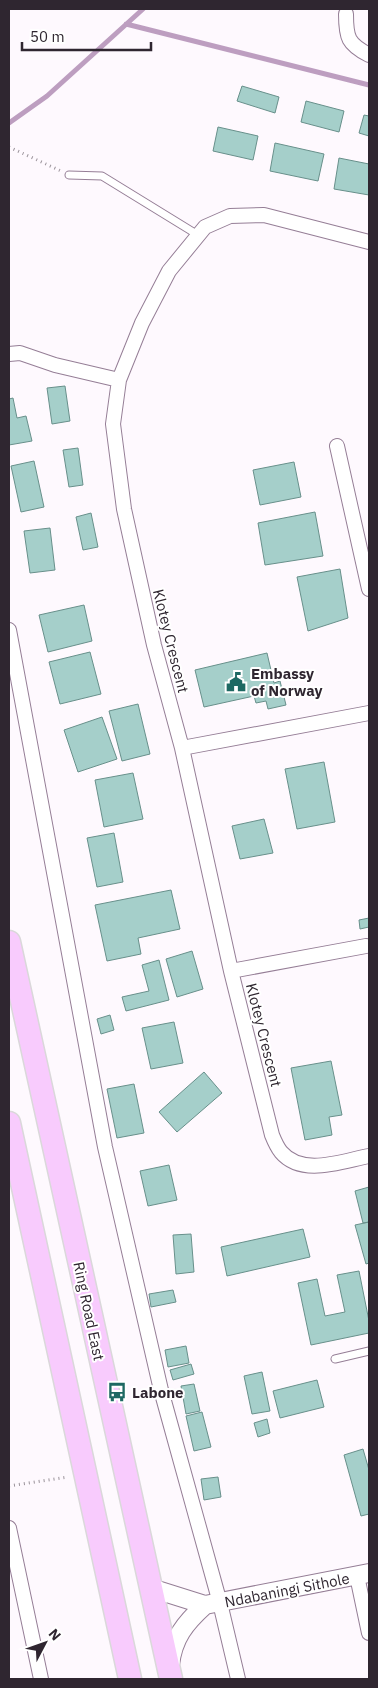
<svg xmlns="http://www.w3.org/2000/svg" width="378" height="1688" viewBox="0 0 378 1688" font-family="'IBM Plex Sans',sans-serif">
<style>
.lines{fill:none;stroke-linecap:round;stroke-linejoin:round}
.stream{stroke:#bd9ec0;stroke-width:5}
.building{fill:#a5cfca;stroke:#68908b}
.service-casing{stroke:#957e96;stroke-width:9}
.minor-casing{stroke:#957e96;stroke-width:16}
.tertiary-casing{stroke:#957e96;stroke-width:20}
.primary-casing{stroke:#dad8da;stroke-width:25}
.path{stroke:#9b949b;stroke-width:3;stroke-dasharray:1 4;stroke-linecap:butt}
.service{stroke:#fff;stroke-width:7}
.minor{stroke:#fff;stroke-width:14}
.tertiary{stroke:#fff;stroke-width:18}
.primary{stroke:#f8cbfd;stroke-width:22}
.labels{text-anchor:middle;dominant-baseline:central;stroke-width:4;stroke-linejoin:round;paint-order:stroke}
.street-label{font-size:15px;fill:#2f2630;stroke:#fff}
.poi-label{font-size:15px;font-weight:bold;fill:#2f2630;stroke:#fff;text-anchor:start}
</style>
<rect width="100%" height="100%" fill="#fef9fe"/>
<g class="lines">
<path class="stream" d="M126 24 369 85
M9 123 47 96 143 9"/>
</g>
<path class="building" d="M242 86 279 97 275 113 237 101Z
M306 101 344 111 339 132 301 122Z
M364 115 369 116V136L359 133Z
M218 127 258 136 253 160 213 151Z
M275 143 324 154 318 181 270 171Z
M339 158 369 164V195L334 189Z
M65 386 70 421 52 424 47 388Z
M13 398 17 418 26 416 32 441 9 445V399Z
M78 448 83 485 69 487 63 450Z
M34 461 44 507 21 512 11 466Z
M294 462 301 497 260 505 253 470Z
M315 512 323 556 265 565 258 523Z
M91 513 98 547 83 550 76 517Z
M50 528 55 570 30 573 24 531Z
M340 569 348 618 308 631 297 577Z
M84 605 92 641 48 652 39 615Z
M90 652 101 694 60 704 49 662Z
M267 653 274 683 280 681 286 705 268 709 266 701 256 703 254 696 204 707 195 670Z
M138 704 150 754 122 761 109 711Z
M102 717 117 759 78 772 64 730Z
M324 762 335 822 297 829 285 769Z
M133 773 143 819 104 827 95 780Z
M264 819 273 853 240 859 232 826Z
M114 833 123 882 97 887 87 838Z
M171 890 180 929 138 938 141 954 107 961 95 905Z
M369 918V927L360 929 359 920Z
M192 951 203 989 177 997 166 959Z
M159 960 169 1000 126 1011 122 997 149 991 142 965Z
M110 1015 114 1030 101 1034 97 1019Z
M174 1022 183 1063 151 1069 142 1028Z
M331 1061 342 1115 329 1117 332 1135 305 1140 291 1068Z
M204 1072 222 1093 177 1132 159 1112Z
M134 1084 144 1133 117 1138 107 1089Z
M169 1165 177 1200 148 1206 140 1171Z
M369 1187V1222L363 1223 355 1191Z
M369 1222V1263L366 1264 355 1225Z
M303 1229 310 1257 227 1276 221 1247Z
M191 1234 194 1272 176 1274 173 1235Z
M359 1271 369 1321V1333L311 1345 298 1283 317 1279 325 1316 345 1312 337 1275Z
M173 1290 176 1302 151 1307 149 1294Z
M186 1346 189 1363 168 1367 165 1350Z
M191 1364 194 1374 173 1380 170 1370Z
M262 1372 270 1411 252 1414 244 1376Z
M317 1380 324 1407 280 1418 273 1391Z
M194 1384 200 1411 186 1414 181 1386Z
M202 1412 211 1447 194 1451 186 1416Z
M267 1419 270 1433 258 1437 254 1423Z
M363 1449 369 1470V1514L361 1516 344 1455Z
M218 1477 221 1497 204 1500 201 1479Z"/>
<g class="lines">
<defs>
<path id="service" d="M69 175 102 176 198 235
M335 1359 369 1351"/>
<path id="minor" d="M346 14C346 38 348 44 369 55
M369 242 264 215 230 216 205 227 169 271 142 323 119 380 113 424 124 509 154 645 182 748 231 971 272 1135C274 1140 277 1147 281 1152 302 1177 342 1161 369 1156
M9 354 20 353 55 365 119 380
M337 446 369 589
M9 630 105 1147 161 1390 220 1603 238 1679
M182 748 369 713
M231 971 366 946
M9 1528 41 1679
M357 1576 369 1633"/>
<path id="tertiary" d="M151 1588 205 1605 369 1573
M170 1665C173 1638 185 1623 205 1605"/>
<path id="primary" d="M9 942 171 1679
M9 1123 130 1679"/>
</defs>
<use href="#service" class="service-casing"/>
<use href="#minor" class="minor-casing"/>
<use href="#tertiary" class="tertiary-casing"/>
<use href="#primary" class="primary-casing"/>
<path class="path" d="M9 147 61 171
M9 1486 68 1477"/>
<use href="#service" class="service"/>
<use href="#minor" class="minor"/>
<use href="#tertiary" class="tertiary"/>
<use href="#primary" class="primary"/>
</g>
<defs>
<symbol id="civic-bare" viewBox="-9 -9 18 18"><path d="M-.6-6.5H3V-4.5H.6V-3L4-1V1h2V6H-6V1h2V-1L-.6-3ZM-1.2 2.5V6h2.4V2.5Z" fill="#1d6862" stroke="#fff" stroke-width="2.5" paint-order="stroke"/></symbol>
<symbol id="bus-bare" viewBox="-9 -9 18 18"><path d="M-5-6H5V4H4V6H2V4H-2V6H-4V4H-5ZM-3.5-4V0h7V-4ZM-3.5 1.2v1.5H-2V1.2ZM2 1.2v1.5H3.5V1.2Z" fill="#1d6862" stroke="#fff" stroke-width="2.5" paint-order="stroke"/></symbol>
</defs>
<g fill-rule="evenodd">
<use href="#civic-bare" x="222" y="668" width="28" height="28"/>
<use href="#bus-bare" x="103" y="1378" width="28" height="28"/>
</g>
<g class="labels">
<g class="street-label">
<text transform="translate(171 641) rotate(76)">Klotey Crescent</text>
<text transform="translate(264 1035) rotate(76)">Klotey Crescent</text>
<text transform="translate(89 1311) rotate(78)">Ring Road East</text>
<text transform="translate(287 1590) rotate(-11)">Ndabaningi Sithole</text>
</g>
<g class="poi-label">
<text x="251" y="673">Embassy<tspan x="251" dy="17">of Norway</tspan></text>
<text x="132" y="1392">Labone</text>
</g>
</g>
<rect width="378" height="1688" fill="none" stroke="#2f2630" stroke-width="20"/>
<g transform="translate(45 1643) rotate(49)" stroke="#ffffff" stroke-width="4" paint-order="stroke">
<path d="M0-4L9 19L0 12L-9 19Z" fill="#2f2630"/>
<text y="-8" font-size="14" font-weight="bold" text-anchor="middle" fill="#2f2630">N</text>
</g>
<path d="M22 42v8h129v-8" fill="none" stroke="#2f2630" stroke-width="2.5"/>
<text x="30" y="42" font-size="15" fill="#2f2630" stroke="#ffffff" stroke-width="4" paint-order="stroke">50 m</text>
</svg>
